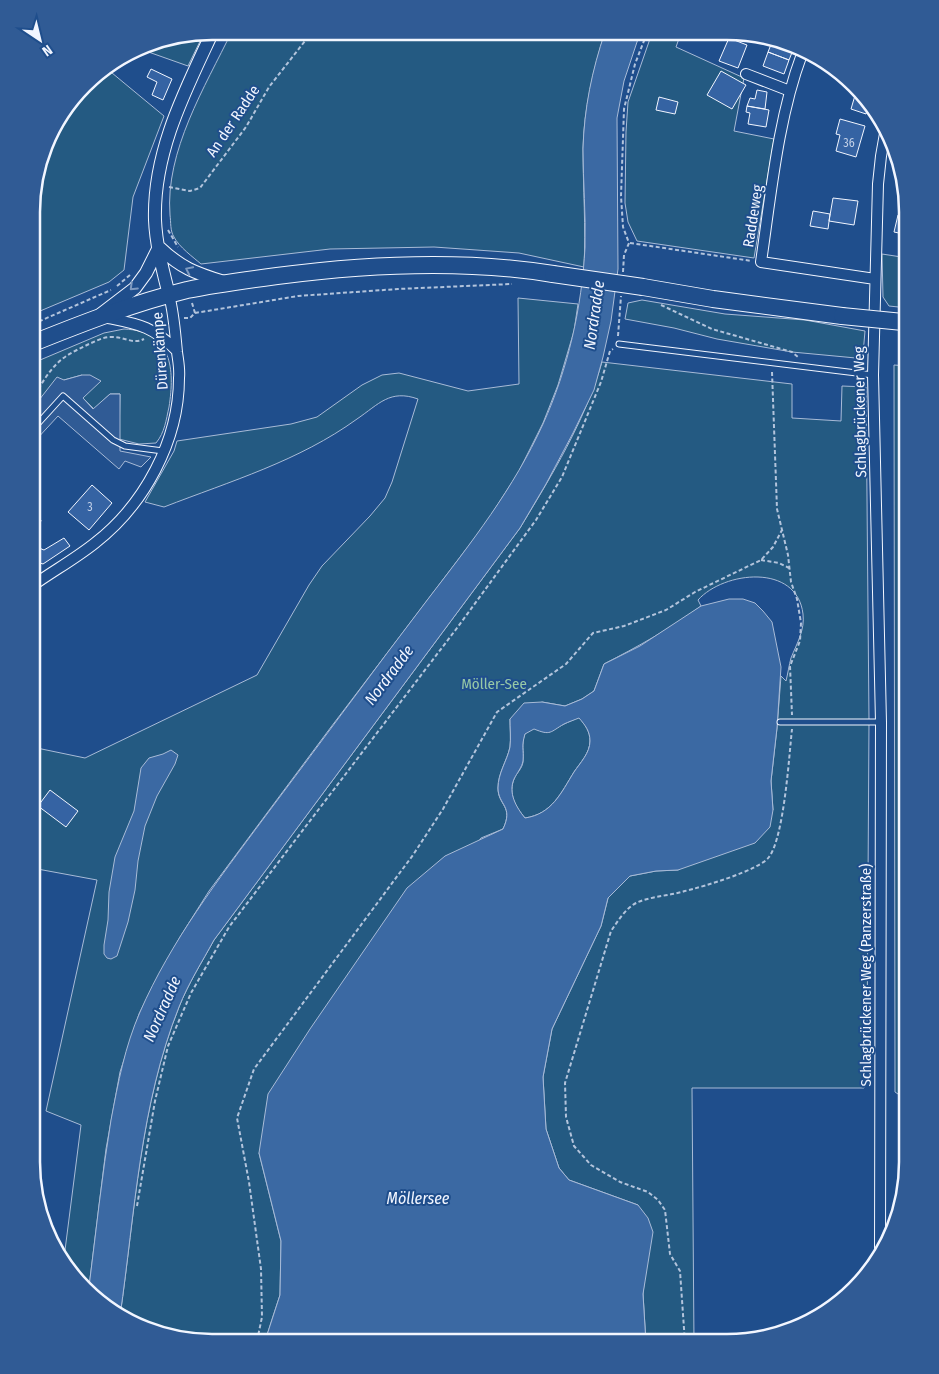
<svg xmlns="http://www.w3.org/2000/svg" width="939" height="1374" viewBox="0 0 939 1374" font-family="'Fira Sans Condensed',sans-serif">
<style>
.green{fill:#245a82;stroke:#a8bbd7}
.parking{fill:#305b95;stroke:#a8bbd7}
.water{fill:#3b69a3;stroke:#a8bbd7;fill-rule:evenodd}
.building{fill:#3563a3;stroke:#f2f6ff}
.lines{fill:none;stroke-linecap:round;stroke-linejoin:round}
.service-casing{stroke:#f2f6ff;stroke-width:7}
.minor-casing{stroke:#f2f6ff;stroke-width:12}
.tertiary-casing{stroke:#f2f6ff;stroke-width:14}
.primary-casing{stroke:#f2f6ff;stroke-width:18}
.path{stroke:#b3c4dc;stroke-width:2;stroke-dasharray:4 2.5;stroke-linecap:butt}
.service{stroke:#1f4e8c;stroke-width:5}
.minor{stroke:#1f4e8c;stroke-width:10}
.tertiary{stroke:#1f4e8c;stroke-width:12}
.primary{stroke:#1f4e8c;stroke-width:16}
.primary-bridge-casing{stroke:#f2f6ff;stroke-width:18;stroke-linecap:butt}
.primary-bridge{stroke:#1f4e8c;stroke-width:16}
.oneway{stroke:#7e9ac0}
.labels{text-anchor:middle;dominant-baseline:central;stroke-width:4;stroke-linejoin:round;paint-order:stroke}
.number-label{font-size:12px;fill:#c3d1e8}
.street-label{font-size:15px;fill:#f2f6ff;stroke:#1f4e8c}
.park-label{font-size:15px;fill:#97c8a6;stroke:#1f4e8c}
.water-label{font-size:16px;font-style:italic;fill:#f2f6ff;stroke:#1f4e8c}
.rim{fill:none;stroke:#f2f6ff;stroke-width:2.5}
</style>
<rect width="100%" height="100%" fill="#1f4e8c"/>
<path class="green" d="M232 31 605 32C593 70 584 109 583 148 583 188 586 227 584 267L519 253 434 247 330 249 201 264C193 257 179 247 174 237 170 231 171 222 170 215 165 151 205 87 232 31Z
M204 33 188 66 140 49 153 41Z
M652 33H681L676 47 744 78 734 131 774 139 754 258 637 241 628 222 625 203 626 132 628 102Z
M106 68 164 116 133 197 124 270 109 282 33 314V188L55 122 93 76Z
M882 254 908 258V308L889 306 883 297Z
M518 298 578 304 574 331 558 385 543 423 518 473 486 523 331 727 209 891 180 937 157 978 139 1014 120 1072 106 1149 89 1287 64 1258 81 1125 46 1111 97 880 32 868V747L85 758 257 675 309 585 322 566 370 516 385 498 392 482 418 399C390 389 379 404 357 419 299 461 231 481 164 507L145 502 174 451 177 441 291 424 317 417 362 385 382 375 399 373 468 391 519 384Z
M642 300 725 314 805 320 865 331 863 354 856 358 792 352 717 339 674 328 625 319 628 303Z
M124 329C172 331 175 369 169 407 166 420 165 432 156 443L139 444 119 439 120 394H110L94 409 83 398 82 375 64 380 32 409 33 363 104 333Z
M602 362 792 384V418L841 421 842 386 866 387 869 721 867 1049 864 1088H692L694 1343H646L643 1294 645 1274 638 1205 569 1180 559 1168 546 1129 543 1077 552 1029 601 926 608 898 630 876 656 871 678 870 773 810 771 781 777 728 781 676 786 681C788 673 789 665 791 658 797 643 805 630 803 614 797 563 724 571 698 600L701 606C670 629 637 647 604 664L594 691 582 699 565 706 542 702 510 719C510 728 511 738 510 747 507 761 498 773 498 788 498 806 514 806 503 829L481 838 259 1153 281 1241 280 1295 265 1341H189L120 1316C135 1212 140 1105 179 1007 188 984 202 962 214 940L520 528C552 475 585 421 602 362Z
M894 365 908 366 907 1100 895 1092Z
M579 717C585 725 590 731 590 741 590 753 580 763 574 772 561 793 552 814 525 818 514 805 507 791 516 775 519 771 523 766 523 761 524 749 521 747 525 733L534 728C551 736 550 731 564 724 568 722 574 720 579 717Z"/>
<path class="parking" d="M82 375H90L101 381 83 398 93 409 110 394H120V451L151 457 141 467 125 461 119 469 58 416 35 441 32 438V409L57 377 64 380Z"/>
<path class="water" d="M605 32 640 33 624 81 617 118 618 269 611 321 603 357 594 390 573 433 546 484 520 528 214 940C202 962 188 984 179 1007 140 1105 135 1212 120 1316L111 1312 89 1287C96 1231 102 1175 111 1120 118 1083 125 1046 140 1012 171 941 218 880 264 818 319 745 373 671 428 599 471 543 514 488 543 424 568 369 582 307 585 247 586 215 583 182 583 149 584 109 592 70 605 32Z
M729 599H743L755 603 763 611 772 622 781 667 777 728 771 781 773 810 770 827 755 843 678 870 656 871 630 876 608 898 601 926 552 1029 543 1077 546 1129 559 1168 569 1180 638 1205 648 1218 653 1232 643 1294 646 1343 265 1341 280 1295 281 1241 259 1153 268 1094 310 1029 407 888 445 856 503 829C514 806 498 805 498 788 498 773 507 761 510 747 511 738 510 728 510 719L524 703 542 702 565 706 582 699 594 691 604 664 640 646 701 606ZM579 718C585 725 590 731 590 741 590 753 580 763 574 772 561 793 552 814 525 818 516 807 508 793 514 779 517 773 522 767 523 761 524 749 521 747 525 734L534 729C551 736 550 732 564 724 568 722 574 720 579 718Z
M171 750 178 755 175 764 157 796 145 826 138 861 135 890 128 922 117 956 111 959 107 958 104 954V945L108 920 109 892 115 857 134 811 141 768 149 758 163 754Z"/>
<path class="building" d="M729 38 747 45 738 68 719 61Z
M772 42 793 50 789 60 768 52Z
M768 52 789 60 784 74 763 66Z
M151 69 172 79 163 100 152 95 157 82 147 77Z
M721 71 746 85 732 109 707 95Z
M757 90 767 92 765 109 747 106 750 98 755 99Z
M856 92 868 107 866 114 851 109Z
M659 97 678 102 675 114 656 110Z
M747 106 769 110 766 127 748 124 750 113 746 112Z
M840 119 865 126 856 157 836 151 840 135 836 134Z
M833 198 858 201 854 225 829 221Z
M813 211 830 214 828 229 810 226Z
M898 215 908 217V235L894 232Z
M92 485 112 503 89 530 68 512Z
M32 517 41 520 36 541 32 540Z
M64 538 70 546 43 564 32 560 34 546 44 550Z
M50 790 78 811 66 827 38 806Z"/>
<g class="lines">
<defs>
<path id="service" d="M619 344 873 375
M32 430 63 396 113 440 125 446 163 451
M780 722H881"/>
<path id="minor" d="M802 54C778 118 771 194 761 262L875 279
M746 74 790 91
M103 317C137 324 152 325 177 351
M32 586C53 571 75 559 95 543 144 505 179 441 179 378 180 369 178 360 177 352 175 332 174 314 169 295
M880 1254 881 722 873 375 878 184 881 156 886 128"/>
<path id="tertiary" d="M159 247C181 268 195 273 224 282
M169 295C163 271 156 245 155 220 153 152 185 91 213 31
M101 314 135 288 146 273 159 247"/>
<path id="primary" d="M643 287 713 299 842 316
M33 343C83 323 134 303 187 290 217 284 247 280 277 276 368 264 462 259 553 274"/>
</defs>
<use href="#service" class="service-casing"/>
<use href="#minor" class="minor-casing"/>
<use href="#tertiary" class="tertiary-casing"/>
<use href="#primary" class="primary-casing"/>
<path class="path" d="M169 187 190 191 200 188 246 127 269 87 312 32
M168 230 178 247
M630 243 752 261
M623 272 624 255 629 243 623 227 621 196 624 109 635 64 647 33
M117 286 130 275
M192 303 195 313
M661 305 712 329 792 352 798 357
M184 318H190L195 313 298 296 398 289 512 284
M33 324 111 290
M618 336 621 296
M772 372 777 509 788 555 791 582 797 599 801 623 800 641 790 666 792 715
M32 400C40 386 51 366 65 357 72 352 81 348 89 344 96 341 103 337 111 337 123 336 133 345 144 339
M761 560 779 563 789 568
M137 1206 155 1101 168 1046 191 993 229 927 457 628 536 520 562 477 601 382 610 351 613 349
M257 1341 262 1317 261 1269 249 1182 237 1118 254 1069 413 855 443 809 497 712 566 664 593 633 624 626 666 610 695 592 761 560 773 547 782 530
M685 1343 680 1271 670 1254 665 1210 658 1200 648 1192 620 1182 591 1165 574 1146 566 1117 565 1083 611 931C618 921 625 909 636 903 651 896 669 896 685 891 702 887 760 870 769 857 784 837 789 757 792 729"/>
<use href="#service" class="service"/>
<use href="#minor" class="minor"/>
<use href="#tertiary" class="tertiary"/>
<use href="#primary" class="primary"/>
<defs>
<path id="primary-bridge" d="M553 274 643 287
M842 316 903 322"/>
</defs>
<use href="#primary-bridge" class="primary-bridge-casing"/>
<use href="#primary-bridge" class="primary-bridge"/>
</g>
<defs><path id="oneway-chevron" d="M-2-3.5L2.5 0L-2 3.5" fill="none" stroke-width="1.6" stroke-linecap="round" stroke-linejoin="round" transform="scale(1.25)"/></defs>
<g class="oneway">
<use href="#oneway-chevron" transform="translate(189 270) rotate(-154)"/>
<use href="#oneway-chevron" transform="translate(133 287) rotate(136)"/>
</g>
<g class="labels">
<g class="number-label">
<text x="849" y="143">36</text>
<text x="90" y="507">3</text>
</g>
<g class="street-label">
<text transform="translate(233 121) rotate(-56)">An der Radde</text>
<text transform="translate(753 216) rotate(-81)">Raddeweg</text>
<text transform="translate(160 351) rotate(-94)">Dürenkämpe</text>
<text transform="translate(860 412) rotate(-91)">Schlagbrückener Weg</text>
<text transform="translate(866 975) rotate(-90)">Schlagbrückener Weg (Panzerstraße)</text>
</g>
<g class="park-label">
<text x="494" y="684">Möller-See</text>
</g>
<g class="water-label">
<text transform="translate(594 315) rotate(-82)">Nordradde</text>
<text transform="translate(389 675) rotate(-53)">Nordradde</text>
<text transform="translate(162 1009) rotate(-66)">Nordradde</text>
<text x="418" y="1198">Möllersee</text>
</g>
</g>
<path d="M0 0H939V1374H0ZM212 40H727A172 172 0 0 1 899 212V1162A172 172 0 0 1 727 1334H212A172 172 0 0 1 40 1162V212A172 172 0 0 1 212 40Z" fill="#305b95" fill-rule="evenodd"/>
<path class="rim" d="M212 40H727A172 172 0 0 1 899 212V1162A172 172 0 0 1 727 1334H212A172 172 0 0 1 40 1162V212A172 172 0 0 1 212 40Z"/>
<g transform="translate(40 40) rotate(145)" stroke="#1f4e8c" stroke-width="4" paint-order="stroke">
<path d="M0-4L9 19L0 12L-9 19Z" fill="#f2f6ff"/>
<text y="-8" font-size="14" font-weight="bold" text-anchor="middle" fill="#f2f6ff">N</text>
</g>
</svg>
